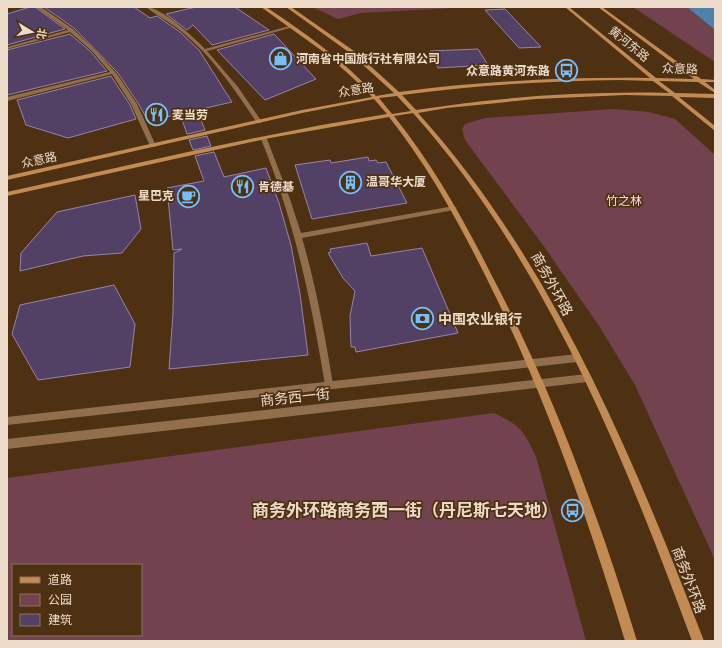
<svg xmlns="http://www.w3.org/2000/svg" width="722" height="648" viewBox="0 0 722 648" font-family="'Public Sans','Noto Sans SC',sans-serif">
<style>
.green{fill:#72434e;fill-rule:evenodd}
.water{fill:#4f81ab}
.building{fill:#524164;stroke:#9684ab}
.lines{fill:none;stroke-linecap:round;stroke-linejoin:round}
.lane{fill:#916e4c;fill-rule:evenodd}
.street{fill:#916e4c;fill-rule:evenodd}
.secondary{fill:#c18b53;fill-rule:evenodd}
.labels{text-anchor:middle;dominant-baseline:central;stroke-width:3.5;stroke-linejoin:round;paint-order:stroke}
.far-street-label{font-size:12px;fill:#eddbca;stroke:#4e3112}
.far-poi-label{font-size:12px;font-weight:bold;fill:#eddbca;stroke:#4e3112;text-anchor:start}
.far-park-label{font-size:12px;fill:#fed6de;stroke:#4e3112}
.street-label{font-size:14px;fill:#eddbca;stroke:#4e3112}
.poi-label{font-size:14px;font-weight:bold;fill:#eddbca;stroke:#4e3112;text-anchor:start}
.near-poi-label{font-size:17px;font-weight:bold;fill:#eddbca;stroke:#4e3112;text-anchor:end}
</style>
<rect width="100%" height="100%" fill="#4e3112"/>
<path class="green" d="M312 7H472L361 13 338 19Z
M633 7H687L715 30V62Z
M614 109 649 112 675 119 715 155V560L635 385 599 326 543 245 465 140 462 129 465 124 485 118Z
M494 413C521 426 524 431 536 457L586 641H7V478ZM13 565H141V635H13Z"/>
<path class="water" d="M687 7H715V30Z"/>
<path class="building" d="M30 7H35L65 29 7 45V14Z
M44 7H134L150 18 157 16 180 32 199 50 232 102 197 110 205 130 187 134 180 114 148 121 138 103 118 73 74 28Z
M196 7H235L269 30 212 45 193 25 187 30 166 14Z
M505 9 541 47 519 48 485 10Z
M70 34 90 51 107 71 7 95V50Z
M274 34 316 79 265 100 217 50Z
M478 49 488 65 438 68 430 51Z
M111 76 130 105 136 119 68 138 26 125 17 100Z
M207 136 211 146 193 150 189 140Z
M214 152 224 177 266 168 279 203 291 245 300 294 308 355 169 369 173 313 174 253 182 249 173 250 167 188 204 181 195 156Z
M368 157 369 161 376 160 378 163 386 162 407 203 312 219 295 165 330 160 331 163Z
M135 195 141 229 122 253 83 256 20 271 21 253 57 212Z
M367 243 371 256 422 248 458 333 356 352 355 347H351L350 316 355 291 343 278 328 253 331 252 330 249Z
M114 285 135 324 130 367 38 380 12 334 20 305Z"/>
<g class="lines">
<path class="lane" d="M36 7H41L73 29 94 49 117 74 137 104 156 146 155 147 150 146 131 104 112 74 7 101V97L110 72 91 50 70 32 7 49V47L68 30Z
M146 7C161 7 194 37 205 49L293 25V27L207 51 238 87 262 122 261 123H257C235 90 213 57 181 31 170 22 157 16 146 7Z
M264 137 267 139 290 199 301 233 454 206 457 208 454 210 302 238C316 286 325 335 333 385L332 388 329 389 326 388 325 385C311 299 294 220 261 139Z"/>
<path class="street" d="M577 354 580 356 581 358 580 360 577 362 7 425V417Z
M587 374 590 375 591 378 590 381 587 382 7 449V439Z"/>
<path class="secondary" d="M261 7H266C305 33 345 61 376 96L394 93 350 53 286 7H291L354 51 399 92C482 81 566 77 650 78L565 7H569L656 78 694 79 598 7H602L701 79 715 80V82H705L715 90V93L698 82 659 81 675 93 715 94V98L679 97 715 126V131L672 96 625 95 536 99 447 108 418 113C552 261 633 457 704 641H692C624 457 546 262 413 113L394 116C433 165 464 220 492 276 531 350 564 427 592 506 609 551 623 596 637 641H625C587 515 545 395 486 277 458 221 428 166 389 117L270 138 7 196V192C133 165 259 134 387 114L374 99 302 113 7 180V176L302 110 372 97 354 79 325 53ZM620 80 653 81 669 93C584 91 499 97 416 110L402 95C474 85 547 81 620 80ZM397 96 411 111 392 114 379 98Z"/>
</g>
<defs>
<symbol id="shop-ring" viewBox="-11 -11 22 22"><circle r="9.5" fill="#4e3112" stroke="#7abef8" stroke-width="1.5"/><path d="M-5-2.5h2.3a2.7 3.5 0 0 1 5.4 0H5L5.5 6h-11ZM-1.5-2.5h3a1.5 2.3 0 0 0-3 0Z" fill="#7abef8"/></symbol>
<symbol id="bus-ring" viewBox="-11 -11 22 22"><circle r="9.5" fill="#4e3112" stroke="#7abef8" stroke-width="1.5"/><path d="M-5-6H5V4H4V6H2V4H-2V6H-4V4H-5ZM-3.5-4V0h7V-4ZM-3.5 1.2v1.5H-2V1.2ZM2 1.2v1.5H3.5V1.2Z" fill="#7abef8"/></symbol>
<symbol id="restaurant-ring" viewBox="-11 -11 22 22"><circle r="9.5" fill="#4e3112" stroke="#7abef8" stroke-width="1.5"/><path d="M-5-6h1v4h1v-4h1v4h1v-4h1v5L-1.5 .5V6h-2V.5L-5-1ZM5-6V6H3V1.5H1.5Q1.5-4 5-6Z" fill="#7abef8"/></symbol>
<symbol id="building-ring" viewBox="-11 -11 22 22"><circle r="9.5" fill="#4e3112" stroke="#7abef8" stroke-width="1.5"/><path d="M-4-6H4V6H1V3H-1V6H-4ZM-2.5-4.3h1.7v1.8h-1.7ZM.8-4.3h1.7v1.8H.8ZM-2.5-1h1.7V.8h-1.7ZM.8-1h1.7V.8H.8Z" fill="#7abef8"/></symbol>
<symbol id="cafe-ring" viewBox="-11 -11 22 22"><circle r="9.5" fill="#4e3112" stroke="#7abef8" stroke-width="1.5"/><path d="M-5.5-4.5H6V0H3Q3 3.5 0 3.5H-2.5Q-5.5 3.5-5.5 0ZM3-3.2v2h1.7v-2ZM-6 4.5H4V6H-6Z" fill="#7abef8"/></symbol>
<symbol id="bank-ring" viewBox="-11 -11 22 22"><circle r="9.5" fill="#4e3112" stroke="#7abef8" stroke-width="1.5"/><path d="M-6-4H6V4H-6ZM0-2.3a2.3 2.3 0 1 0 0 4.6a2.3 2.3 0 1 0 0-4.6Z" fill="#7abef8"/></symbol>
</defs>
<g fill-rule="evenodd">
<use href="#shop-ring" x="268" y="46" width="25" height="25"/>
<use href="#bus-ring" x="554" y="58" width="25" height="25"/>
<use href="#restaurant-ring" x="144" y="102" width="25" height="25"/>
<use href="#building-ring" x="338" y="170" width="25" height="25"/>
<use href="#restaurant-ring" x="230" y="174" width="25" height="25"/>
<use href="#cafe-ring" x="176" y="184" width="25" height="25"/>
<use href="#bank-ring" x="410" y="306" width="25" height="25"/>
<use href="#bus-ring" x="560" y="498" width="25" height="25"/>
</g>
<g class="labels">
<g class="far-street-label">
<text transform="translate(629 44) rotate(39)">黄河东路</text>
<text transform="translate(680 69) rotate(2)">众意路</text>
<text transform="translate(356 90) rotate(-9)">众意路</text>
<text transform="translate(39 160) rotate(-12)">众意路</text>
</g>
<g class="far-poi-label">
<text x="296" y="59">河南省中国旅行社有限公司</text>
<text x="550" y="71" text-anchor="end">众意路黄河东路</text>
<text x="172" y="115">麦当劳</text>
<text x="366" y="182">温哥华大厦</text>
<text x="258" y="187">肯德基</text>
<text x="174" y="196" text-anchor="end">星巴克</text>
</g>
<g class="far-park-label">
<text x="624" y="201">竹之林</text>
</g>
<g class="street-label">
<text transform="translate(552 284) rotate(61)">商务外环路</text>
<text transform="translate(295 397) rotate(-6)">商务西一街</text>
<text transform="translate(689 580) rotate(69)">商务外环路</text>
</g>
<g class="poi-label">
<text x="438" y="319">中国农业银行</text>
</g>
<g class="near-poi-label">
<text x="558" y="510">商务外环路商务西一街（丹尼斯七天地）</text>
</g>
</g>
<rect width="722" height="648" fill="none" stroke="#eddbca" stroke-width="16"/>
<rect x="12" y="564" width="130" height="72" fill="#4e3112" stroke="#8e755c"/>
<rect x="20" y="577" width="20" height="6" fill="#c18b53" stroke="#8e755c"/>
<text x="48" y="584" font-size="12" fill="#eddbca">道路</text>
<rect x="20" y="594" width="20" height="12" fill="#72434e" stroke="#8e755c"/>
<text x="48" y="604" font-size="12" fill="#eddbca">公园</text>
<rect x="20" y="614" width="20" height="12" fill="#524164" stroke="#8e755c"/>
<text x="48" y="624" font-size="12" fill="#eddbca">建筑</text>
<g transform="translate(32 32) rotate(100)" stroke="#4e3112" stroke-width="3" paint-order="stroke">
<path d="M0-3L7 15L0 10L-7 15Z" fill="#eddbca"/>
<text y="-6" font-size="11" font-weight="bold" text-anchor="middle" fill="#eddbca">北</text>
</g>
</svg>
